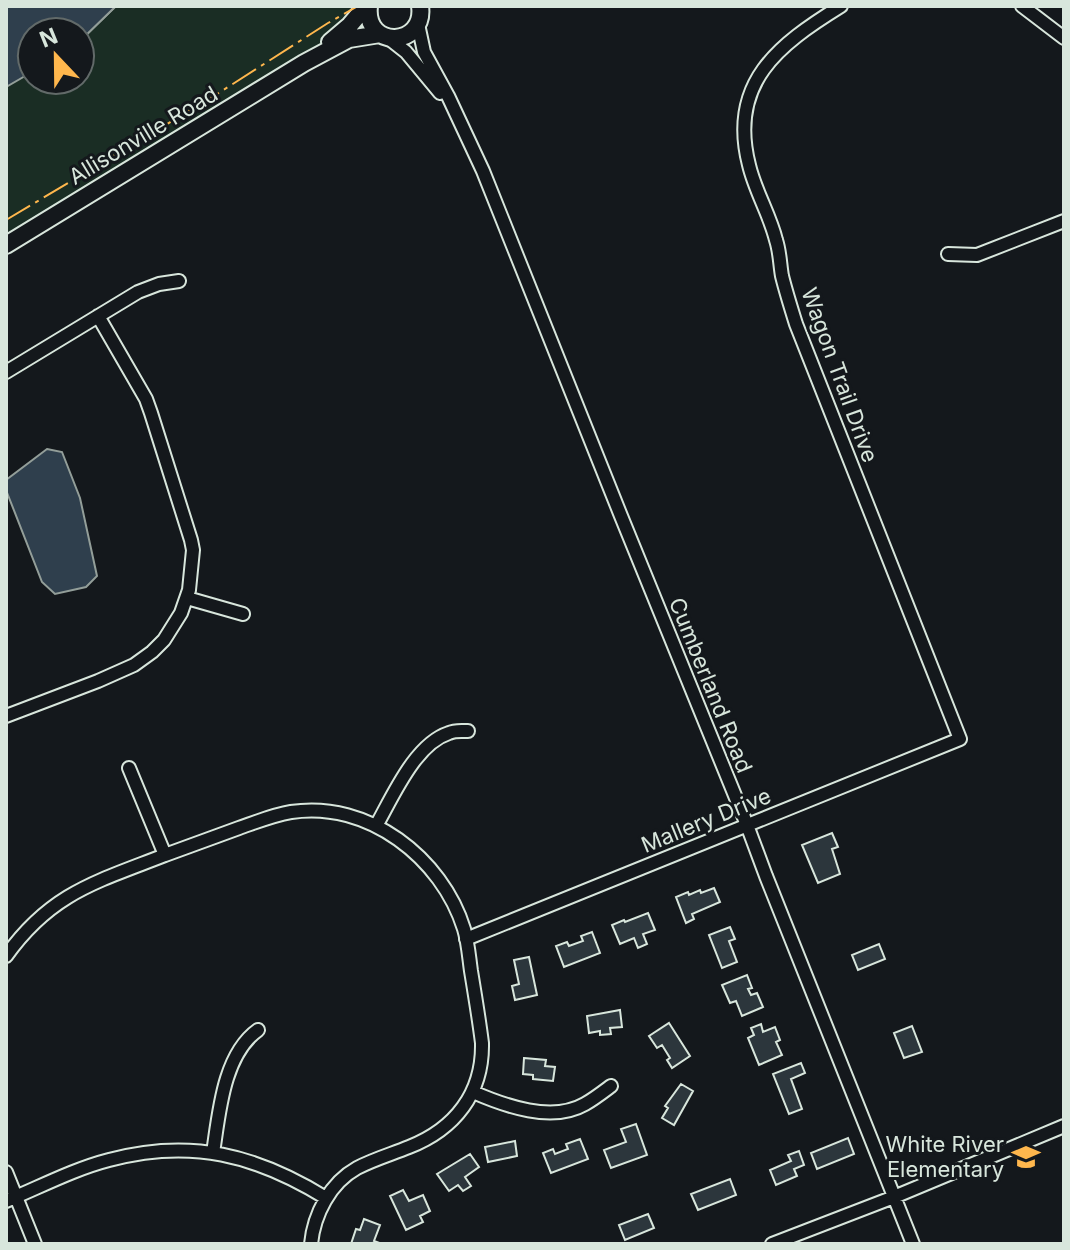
<svg xmlns="http://www.w3.org/2000/svg" width="1070" height="1250" viewBox="0 0 1070 1250" font-family="Inter,sans-serif">
<style>
.green{fill:#1a2d24;stroke:#939e99;stroke-width:2}
.water{fill:#2f3f4d;stroke:#939e99;stroke-width:2}
.building{fill:#2c363c;stroke:#d8e6dc;stroke-width:2}
.lines{fill:none;stroke-linecap:round;stroke-linejoin:round}
.minor-casing{stroke:#d8e6dc;stroke-width:16}
.major-casing{stroke:#d8e6dc;stroke-width:20}
.minor{stroke:#14181c;stroke-width:12}
.major{stroke:#14181c;stroke-width:16}
.power{stroke:#ffb74d;stroke-width:2;stroke-dasharray:28 6 4 6;stroke-linecap:butt}
.labels{text-anchor:middle;dominant-baseline:central;stroke-width:6;stroke-linejoin:round;paint-order:stroke}
.street-label{font-size:22px;fill:#d8e6dc;stroke:#14181c}
.poi-label{font-size:22px;fill:#d8e6dc;stroke:#14181c;text-anchor:end}
</style>
<rect width="100%" height="100%" fill="#14181c"/>
<path class="green" d="M116 6H359L349 39 6 245V84L32 69V80H80V41Z"/>
<path class="water" d="M6 6H116L80 41V32H32V72L6 87Z
M47 449 62 452 80 498 97 576 86 587 55 594 42 582 6 490V480Z"/>
<path class="building" d="M832 833 838 847 832 849 840 874 818 883 802 845Z
M714 888 720 902 692 914 694 919 686 923 676 897 688 892 689 895 700 890 701 893Z
M648 913 655 930 643 934 647 944 638 948 634 938 620 944 612 925 624 920 625 922Z
M730 927 735 939 729 941 737 962 722 968 709 935Z
M592 932 600 953 564 967 556 946 567 942 569 946 583 941 581 936Z
M879 944 885 959 858 970 852 955Z
M529 957 537 995 515 1000 512 986 519 984 514 960Z
M747 975 752 988 748 989 751 995 757 993 763 1007 742 1016 736 1001 730 1003 722 985Z
M620 1010 622 1027 610 1028 611 1034 600 1035V1031L589 1033 587 1016Z
M669 1023 690 1056 672 1068 667 1060 670 1058 662 1045 657 1048 649 1036Z
M761 1024 763 1032 775 1027 780 1040 776 1042 782 1055 759 1065 748 1038 754 1035 751 1028Z
M912 1026 922 1052 904 1058 894 1033Z
M524 1058 546 1060 545 1066 555 1067 553 1081 533 1079V1075L523 1074Z
M801 1063 805 1073 791 1079 802 1109 789 1114 773 1074Z
M681 1084 693 1091 674 1125 662 1118 668 1108 665 1106Z
M636 1124 647 1155 611 1168 604 1150 626 1142 621 1129Z
M848 1138 854 1154 817 1169 811 1153Z
M580 1139 588 1159 551 1173 543 1153 553 1149 555 1154 568 1149 566 1144Z
M515 1141 517 1156 488 1162 485 1147Z
M799 1151 804 1165 794 1169 797 1176 776 1185 770 1170 791 1161 788 1155Z
M470 1154 479 1167 465 1177 471 1186 463 1191 458 1185 449 1191 437 1174Z
M730 1179 736 1195 698 1210 691 1194Z
M403 1190 409 1201 423 1195 430 1211 420 1216 423 1222 406 1230 390 1196Z
M648 1214 654 1228 625 1240 619 1225Z
M364 1219 380 1225 374 1241 382 1244H351L356 1229 360 1230Z"/>
<g class="lines">
<defs>
<path id="minor" d="M1022 6 1064 38
M418 24 424 52 448 96 483 171 621 516 747 825 766 876 913 1244
M387 37 406 52 440 93
M948 254 977 255 1064 221
M6 372 138 292 159 284 179 281
M187 598 243 614
M6 716 98 681 134 665 152 652 164 640 181 613 189 590 193 550 191 540 151 413 146 399 98 316
M129 768 165 855C189 846 214 837 239 828 256 822 273 815 291 812 368 800 442 858 464 929 468 942 469 957 471 971 475 995 479 1019 482 1043 483 1093 455 1129 409 1147 392 1154 374 1159 357 1168 330 1183 314 1214 311 1244
M376 826C393 796 415 744 449 733 455 730 461 731 468 731
M466 939 960 739 796 324C791 308 786 292 782 276 780 265 780 252 776 240 770 215 755 191 749 165 728 83 778 45 841 6
M6 956C51 893 96 882 165 855
M473 1092C505 1106 552 1123 585 1104 594 1099 603 1092 611 1086
M213 1153C219 1114 223 1055 258 1030
M6 1172 35 1244
M6 1201C40 1187 74 1169 109 1160 191 1138 256 1155 326 1198
M772 1244 894 1197 1064 1126"/>
<path id="major" d="M369 6C364 50 426 47 420 6
M330 42 350 25 366 6
M6 245 304 63 349 39 380 34"/>
</defs>
<use href="#minor" class="minor-casing"/>
<use href="#major" class="major-casing"/>
<use href="#minor" class="minor"/>
<use href="#major" class="major"/>
<path class="power" d="M6 220 214 96 328 23 358 6"/>
</g>
<defs>
<symbol id="school-bare" viewBox="-9 -9 18 18"><path d="M0-5L7-2L0 1L-7-2ZM-4 1L0 2.5L4 1V4Q0 6-4 4Z" fill="#ffb74d" stroke="#14181c" stroke-width="2.5" paint-order="stroke"/></symbol>
</defs>
<g fill-rule="evenodd">
<use href="#school-bare" x="1006" y="1137" width="40" height="40"/>
</g>
<g class="labels">
<g class="street-label">
<text transform="translate(143 135) rotate(-31)">Allisonville Road</text>
<text transform="translate(840 375) rotate(70)">Wagon Trail Drive</text>
<text transform="translate(711 685) rotate(68)">Cumberland Road</text>
<text transform="translate(706 820) rotate(-22)">Mallery Drive</text>
</g>
<g class="poi-label">
<text x="1004" y="1144">White River<tspan x="1004" dy="25">Elementary</tspan></text>
</g>
</g>
<rect width="1070" height="1250" fill="none" stroke="#d8e6dc" stroke-width="16"/>
<g transform="translate(56 56) rotate(338)"><circle r="38" fill="#14181c" stroke="#626a69" stroke-width="2"/>
<path d="M0-6L14 30L0 20L-14 30Z" fill="#ffb74d"/>
<text y="-12" font-size="22" font-weight="bold" text-anchor="middle" fill="#d8e6dc">N</text>
</g>
</svg>
